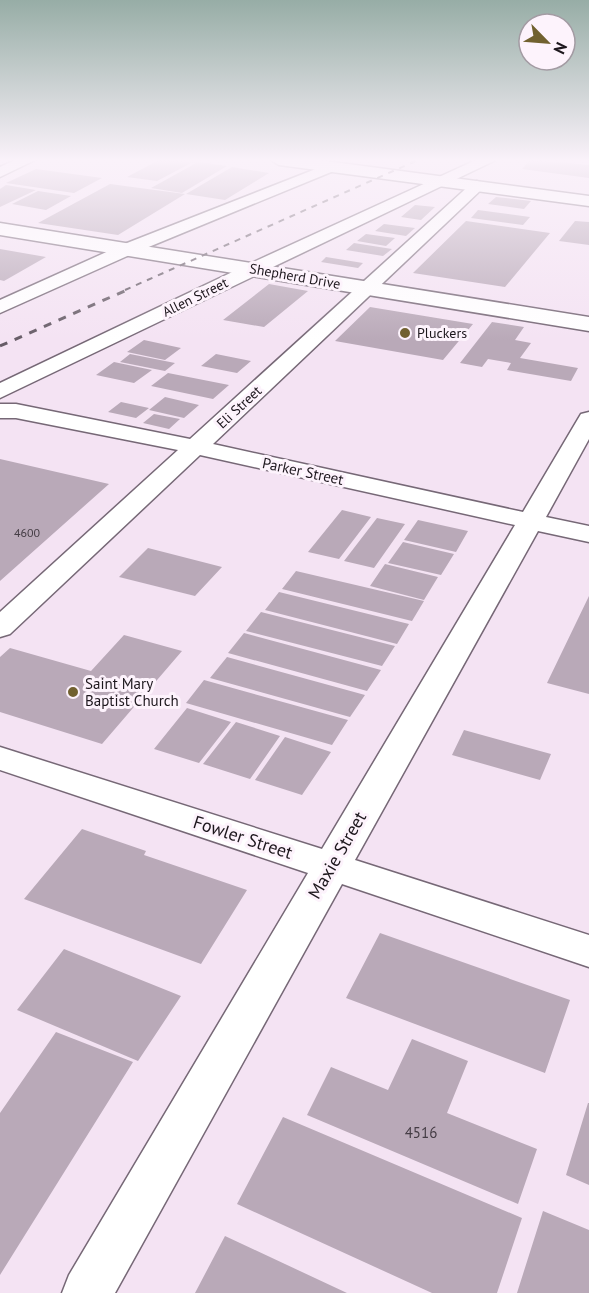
<svg xmlns="http://www.w3.org/2000/svg" width="589" height="1293" viewBox="0 0 589 1293" font-family="'PT Sans',sans-serif">
<style>
.building{fill:#b9a9b8}
.lines{fill:none;stroke-linecap:round;stroke-linejoin:round}
.street-casing{stroke:#766876;stroke-width:3}
.primary-casing{stroke:#766876;stroke-width:3}
.street{fill:#fff;fill-rule:evenodd}
.primary{fill:#fff;fill-rule:evenodd}
.rail-far1{stroke:#665c66;stroke-width:2;stroke-dasharray:6 6;stroke-linecap:butt}
.rail{stroke:#665c66;stroke-width:3;stroke-dasharray:8 8;stroke-linecap:butt}
.poi-dot{fill:#71612f;stroke:#fdf3fc;stroke-width:2}
.labels{text-anchor:middle;dominant-baseline:central;stroke-width:6;stroke-linejoin:round;paint-order:stroke}
.number-label{font-size:12px;fill:#443c44}
.far-street-label{font-size:14px;fill:#1d171d;stroke:#fdf3fc}
.far-poi-label{font-size:14px;fill:#1d171d;stroke:#fdf3fc;text-anchor:start}
.street-label{font-size:15px;fill:#1d171d;stroke:#fdf3fc}
.poi-label{font-size:15px;fill:#1d171d;stroke:#fdf3fc;text-anchor:start}
.near-number-label{font-size:15px;fill:#443c44}
.near-street-label{font-size:18px;fill:#1d171d;stroke:#fdf3fc}
</style>
<rect width="100%" height="100%" fill="#f4e3f3"/>
<path class="building" d="M159 160 193 162 157 181 127 177Z
M530 160 589 165V178L522 169Z
M198 162 227 166 182 193 151 188Z
M232 167 269 173 225 200 186 194Z
M36 169 102 178 74 193 6 183Z
M110 184 185 194 118 235 38 223Z
M6 185 36 190 0 207V189Z
M38 191 71 196 46 210 12 204Z
M496 197 531 201 524 209 488 204Z
M415 205 435 207 421 220 401 217Z
M478 210 530 217 523 225 471 218Z
M466 221 550 233 505 287 413 273Z
M575 221 589 222V245L559 241Z
M384 224 415 228 406 236 375 231Z
M366 234 395 238 386 246 357 241Z
M354 243 392 249 383 256 346 250Z
M0 249 46 257 4 281 0 280Z
M326 257 363 263 358 268 321 262Z
M269 284 308 291 264 327 223 320Z
M370 307 473 324 443 360 335 341Z
M492 322 524 327 515 340 531 343 520 358 578 368 571 381 507 370 511 363 488 359 482 367 460 363Z
M144 340 181 348 165 360 127 352Z
M130 354 175 363 165 371 120 362Z
M216 354 251 361 237 373 201 366Z
M114 362 152 370 134 383 96 375Z
M168 373 229 385 213 399 151 386Z
M165 397 199 405 184 418 149 410Z
M121 402 149 408 136 418 108 412Z
M154 414 180 419 169 429 143 423Z
M0 459 109 484 0 581Z
M342 510 371 517 339 559 308 552Z
M377 518 405 524 374 568 344 561Z
M418 520 468 531 456 552 404 540Z
M403 542 454 554 441 575 388 563Z
M148 548 222 567 195 596 119 577Z
M385 564 438 577 424 600 370 586Z
M296 571 424 601 412 621 282 589Z
M279 592 409 624 397 644 265 610Z
M589 596V694L547 683Z
M261 612 395 646 382 666 246 631Z
M244 633 381 670 367 691 228 653Z
M124 635 182 651 102 744 0 712V657L10 648 91 671Z
M227 657 365 695 350 717 210 678Z
M204 680 348 720 332 745 186 703Z
M187 708 231 722 199 763 154 749Z
M236 722 280 736 250 779 203 764Z
M464 730 551 754 540 780 452 755Z
M285 737 331 752 302 795 255 780Z
M82 829 146 851 144 855 247 890 201 964 24 899Z
M380 933 570 1000 545 1073 346 998Z
M64 949 181 996 138 1061 17 1010Z
M56 1032 133 1062 0 1275V1113Z
M412 1039 468 1061 447 1113 537 1149 518 1204 307 1115 331 1067 388 1090Z
M588 1103H589V1185L566 1175Z
M283 1117 522 1218 497 1293H432L237 1204Z
M543 1211 589 1230V1293H517Z
M225 1236 347 1293H195Z"/>
<g class="lines">
<defs>
<path id="street" d="M15 160H35L0 177V167Z
M476 160H496L0 398V383L247 265Z
M331 163 338 167 336 170 134 253 0 313V300L122 245Z
M477 181 485 186 482 189 213 444 523 512 578 419 581 414 589 412V439L546 517 589 526V542L538 531 355 860 589 935V967L342 884 115 1293H62L69 1275 308 873 0 770V747L322 849 515 525 200 455 10 634 0 637V612L178 450 16 418H0V404H16L190 439 472 183Z"/>
<path id="primary" d="M271 160H318L589 196V206L279 165Z
M0 223 589 317V331L0 235Z"/>
</defs>
<use href="#street" class="street-casing"/>
<use href="#primary" class="primary-casing"/>
<use href="#street" class="street"/>
<use href="#primary" class="primary"/>
<path class="rail-far1" d="M125 290 418 160"/>
<path class="rail" d="M0 346 129 289"/>
</g>
<linearGradient id="sky" x2="0" y2="1"><stop stop-color="#97ada6"/><stop offset="0.47" stop-color="#faf2fa"/><stop offset="1" stop-color="#faf2fa" stop-opacity="0"/></linearGradient>
<rect width="589" height="341" fill="url(#sky)"/>
<g class="poi-dot">
<circle cx="405" cy="333" r="6"/>
<circle cx="73" cy="692" r="6"/>
</g>
<g class="labels">
<g class="number-label">
<text x="27" y="532">4600</text>
</g>
<g class="far-street-label">
<text transform="translate(295 276) rotate(10)">Shepherd Drive</text>
<text transform="translate(195 297) rotate(-26)">Allen Street</text>
<text transform="translate(239 407) rotate(-43)">Eli Street</text>
</g>
<g class="far-poi-label">
<text x="417" y="333">Pluckers</text>
</g>
<g class="street-label">
<text transform="translate(303 471) rotate(12)">Parker Street</text>
</g>
<g class="poi-label">
<text x="85" y="683">Saint Mary<tspan x="85" dy="17">Baptist Church</tspan></text>
</g>
<g class="near-number-label">
<text x="421" y="1132">4516</text>
</g>
<g class="near-street-label">
<text transform="translate(243 837) rotate(18)">Fowler Street</text>
<text transform="translate(337 855) rotate(-60)">Maxie Street</text>
</g>
</g>
<g transform="translate(547 42) rotate(115)"><circle r="28" fill="#fdf3fc" stroke="#a39ba3" stroke-width="1.5"/>
<path d="M0-4.5L10 22L0 15L-10 22Z" fill="#71612f"/>
<text y="-9" font-size="16" font-weight="bold" text-anchor="middle" fill="#1d171d">N</text>
</g>
</svg>
